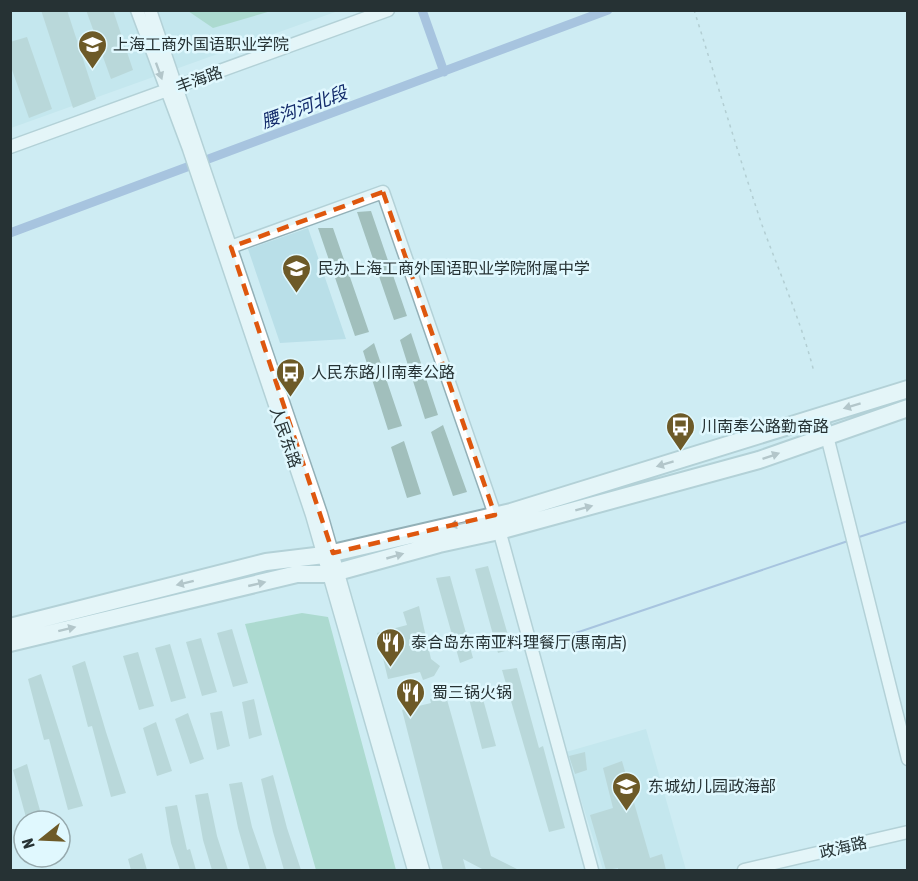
<svg xmlns="http://www.w3.org/2000/svg" width="918" height="881" viewBox="0 0 918 881" font-family="'Asap Condensed','Noto Sans SC',sans-serif">
<style>
.built{fill:#b9dfe8}
.green{fill:#84c4a6}
.lines{fill:none;stroke-linecap:round;stroke-linejoin:round}
.stream{stroke:#7992c8;stroke-width:2}
.canal{stroke:#7992c8;stroke-width:9}
.building{fill:#a1bfbc}
.minor-casing{stroke:#93b0b7;stroke-width:15}
.major-casing{stroke:#93b0b7;stroke-width:20}
.path{stroke:#91a8ad;stroke-width:1.5;stroke-dasharray:3 4.5;stroke-linecap:butt}
.minor{stroke:#fff;stroke-width:12}
.major{stroke:#fff;stroke-width:16}
.oneway{fill:#92989a}
.marked{fill:none;stroke:#de570e;stroke-width:4.5;stroke-dasharray:12 8;stroke-linejoin:round}
.labels{text-anchor:middle;dominant-baseline:central;stroke-width:5;stroke-linejoin:round;paint-order:stroke}
.poi-label{font-size:16px;fill:#263234;stroke:#e0f8fe;text-anchor:start}
.street-label{font-size:16px;fill:#263234;stroke:#e0f8fe}
.water-label{font-size:18px;font-style:italic;fill:#132b6b;stroke:#e0f8fe}
</style>
<rect width="100%" height="100%" fill="#ceecf3"/>
<path class="built" d="M11 11H338L11 128Z
M308 228 346 339 280 343 248 249Z
M646 729 686 870H603L566 752Z"/>
<path class="green" d="M188 11H271L213 28Z
M302 613 328 617 396 870H316L245 624Z"/>
<g class="lines">
<path class="stream" d="M856 538 908 521
M558 639 848 541"/>
<path class="canal" d="M422 10 444 72
M10 233 608 10"/>
</g>
<path class="building" d="M41 10H67L96 99 73 108Z
M86 10H113L133 70 111 79Z
M27 37 52 109 29 118 10 64V42Z
M371 211 407 316 394 320 357 212Z
M318 228H333L369 332 355 336Z
M411 333 438 415 425 419 400 340Z
M374 343 402 426 388 430 363 351Z
M443 425 467 492 453 496 431 432Z
M404 441 421 494 407 498 391 447Z
M488 566 512 649 498 653 475 569Z
M450 576 473 658 460 663 436 578Z
M419 606 431 659 440 666 434 676 423 680 420 672 388 679 377 633 407 625 403 612Z
M232 629 248 683 233 687 217 633Z
M201 638 217 692 202 696 186 642Z
M170 644 186 698 171 702 155 648Z
M138 652 154 706 139 710 123 656Z
M85 661 106 732 126 793 111 797 92 726 88 727 72 666Z
M517 668 539 748 543 746 565 828 549 832 502 670Z
M41 674 83 806 68 810 49 739 44 740 28 679Z
M481 692 496 746 482 749 468 695Z
M446 696 491 856 519 870H484L463 859 466 870H443L402 710 431 703 430 699Z
M254 699 262 735 249 739 242 702Z
M222 711 230 746 217 750 210 713Z
M188 713 204 759 190 764 175 719Z
M156 722 172 771 157 776 143 728Z
M585 752 587 770 575 774 569 756Z
M622 761 650 858 662 854 666 870H618V868L606 870 590 815 613 808 603 768Z
M27 764 43 821H27L13 770Z
M273 775 287 828 301 870H284L273 832 261 779Z
M242 782 252 827 267 870H250L238 828 229 784Z
M208 793 217 836 228 870H212L203 840 195 795Z
M177 805 187 850 190 849 196 870H180L171 843 165 807Z
M142 853 147 870H131L128 859Z"/>
<g class="lines">
<defs>
<path id="minor" d="M137 10 189 149 312 515 414 870
M150 10 321 514 423 870
M10 147 388 10
M225 249 383 192 495 515 592 870
M822 416 908 759
M744 870 908 832"/>
<path id="major" d="M10 627 266 562 324 555 511 512 908 389
M10 643 297 574H330L439 544 499 531 759 460 908 408"/>
</defs>
<use href="#minor" class="minor-casing"/>
<use href="#major" class="major-casing"/>
<path class="path" d="M694 10C717 82 738 154 762 225 780 274 801 321 814 372"/>
<use href="#minor" class="minor"/>
<use href="#major" class="major"/>
</g>
<defs><path id="oneway-solid" d="M-6-.8H1V-3.2L6.5 0L1 3.2V.8H-6Z" transform="scale(1.5)"/></defs>
<g class="oneway">
<use href="#oneway-solid" transform="translate(159 71) rotate(70)"/>
<use href="#oneway-solid" transform="translate(852 406) rotate(163)"/>
<use href="#oneway-solid" transform="translate(771 456) rotate(-19)"/>
<use href="#oneway-solid" transform="translate(665 464) rotate(163)"/>
<use href="#oneway-solid" transform="translate(584 508) rotate(-15)"/>
<use href="#oneway-solid" transform="translate(458 524) rotate(167)"/>
<use href="#oneway-solid" transform="translate(395 556) rotate(-16)"/>
<use href="#oneway-solid" transform="translate(185 583) rotate(166)"/>
<use href="#oneway-solid" transform="translate(257 584) rotate(-13)"/>
<use href="#oneway-solid" transform="translate(67 629) rotate(-14)"/>
</g>
<path d="M0 0H918V881H0ZM383 192 495 515 333 553 231 247Z" fill="#ceecf3" fill-opacity=".55" fill-rule="evenodd"/>
<path class="marked" d="M383 192 495 515 333 553 231 247Z"/>
<defs>
<symbol id="university-pin" viewBox="-11 -11 22 30"><path d="M0 17L-7.5 6A9.5 9.5 0 1 1 7.5 6Z" fill="#6d5a28" stroke="#e0f8fe"/><path d="M0-5L7-2L0 1L-7-2ZM-4 1L0 2.5L4 1V4Q0 6-4 4Z" fill="#fff"/></symbol>
<symbol id="school-pin" viewBox="-11 -11 22 30"><path d="M0 17L-7.5 6A9.5 9.5 0 1 1 7.5 6Z" fill="#6d5a28" stroke="#e0f8fe"/><path d="M0-5L7-2L0 1L-7-2ZM-4 1L0 2.5L4 1V4Q0 6-4 4Z" fill="#fff"/></symbol>
<symbol id="bus-pin" viewBox="-11 -11 22 30"><path d="M0 17L-7.5 6A9.5 9.5 0 1 1 7.5 6Z" fill="#6d5a28" stroke="#e0f8fe"/><path d="M-5-6H5V4H4V6H2V4H-2V6H-4V4H-5ZM-3.5-4V0h7V-4ZM-3.5 1.2v1.5H-2V1.2ZM2 1.2v1.5H3.5V1.2Z" fill="#fff"/></symbol>
<symbol id="restaurant-pin" viewBox="-11 -11 22 30"><path d="M0 17L-7.5 6A9.5 9.5 0 1 1 7.5 6Z" fill="#6d5a28" stroke="#e0f8fe"/><path d="M-5-6h1v4h1v-4h1v4h1v-4h1v5L-1.5 .5V6h-2V.5L-5-1ZM5-6V6H3V1.5H1.5Q1.5-4 5-6Z" fill="#fff"/></symbol>
</defs>
<g fill-rule="evenodd">
<use href="#university-pin" x="76" y="28" width="33" height="45"/>
<use href="#school-pin" x="280" y="252" width="33" height="45"/>
<use href="#bus-pin" x="274" y="356" width="33" height="45"/>
<use href="#bus-pin" x="664" y="410" width="33" height="45"/>
<use href="#restaurant-pin" x="374" y="626" width="33" height="45"/>
<use href="#restaurant-pin" x="394" y="676" width="33" height="45"/>
<use href="#school-pin" x="610" y="770" width="33" height="45"/>
</g>
<g class="labels">
<g class="poi-label">
<text x="113" y="44">上海工商外国语职业学院</text>
<text x="318" y="268">民办上海工商外国语职业学院附属中学</text>
<text x="311" y="372">人民东路川南奉公路</text>
<text x="701" y="426">川南奉公路勤奋路</text>
<text x="411" y="642">泰合岛东南亚料理餐厅(惠南店)</text>
<text x="432" y="692">蜀三锅火锅</text>
<text x="648" y="786">东城幼儿园政海部</text>
</g>
<g class="street-label">
<text transform="translate(199 79) rotate(-20)">丰海路</text>
<text transform="translate(286 437) rotate(71)">人民东路</text>
<text transform="translate(843 847) rotate(-13)">政海路</text>
</g>
<g class="water-label">
<text transform="translate(304 107) rotate(-20)">腰沟河北段</text>
</g>
</g>
<rect width="918" height="881" fill="none" stroke="#263234" stroke-width="24"/>
<g transform="translate(42 839) rotate(252)"><circle r="28" fill="#e0f8fe" stroke="#96a9ad" stroke-width="1.5"/>
<path d="M0-4.5L10 22L0 15L-10 22Z" fill="#6d5a28"/>
<text y="-9" font-size="16" font-weight="bold" text-anchor="middle" fill="#263234">N</text>
</g>
</svg>
